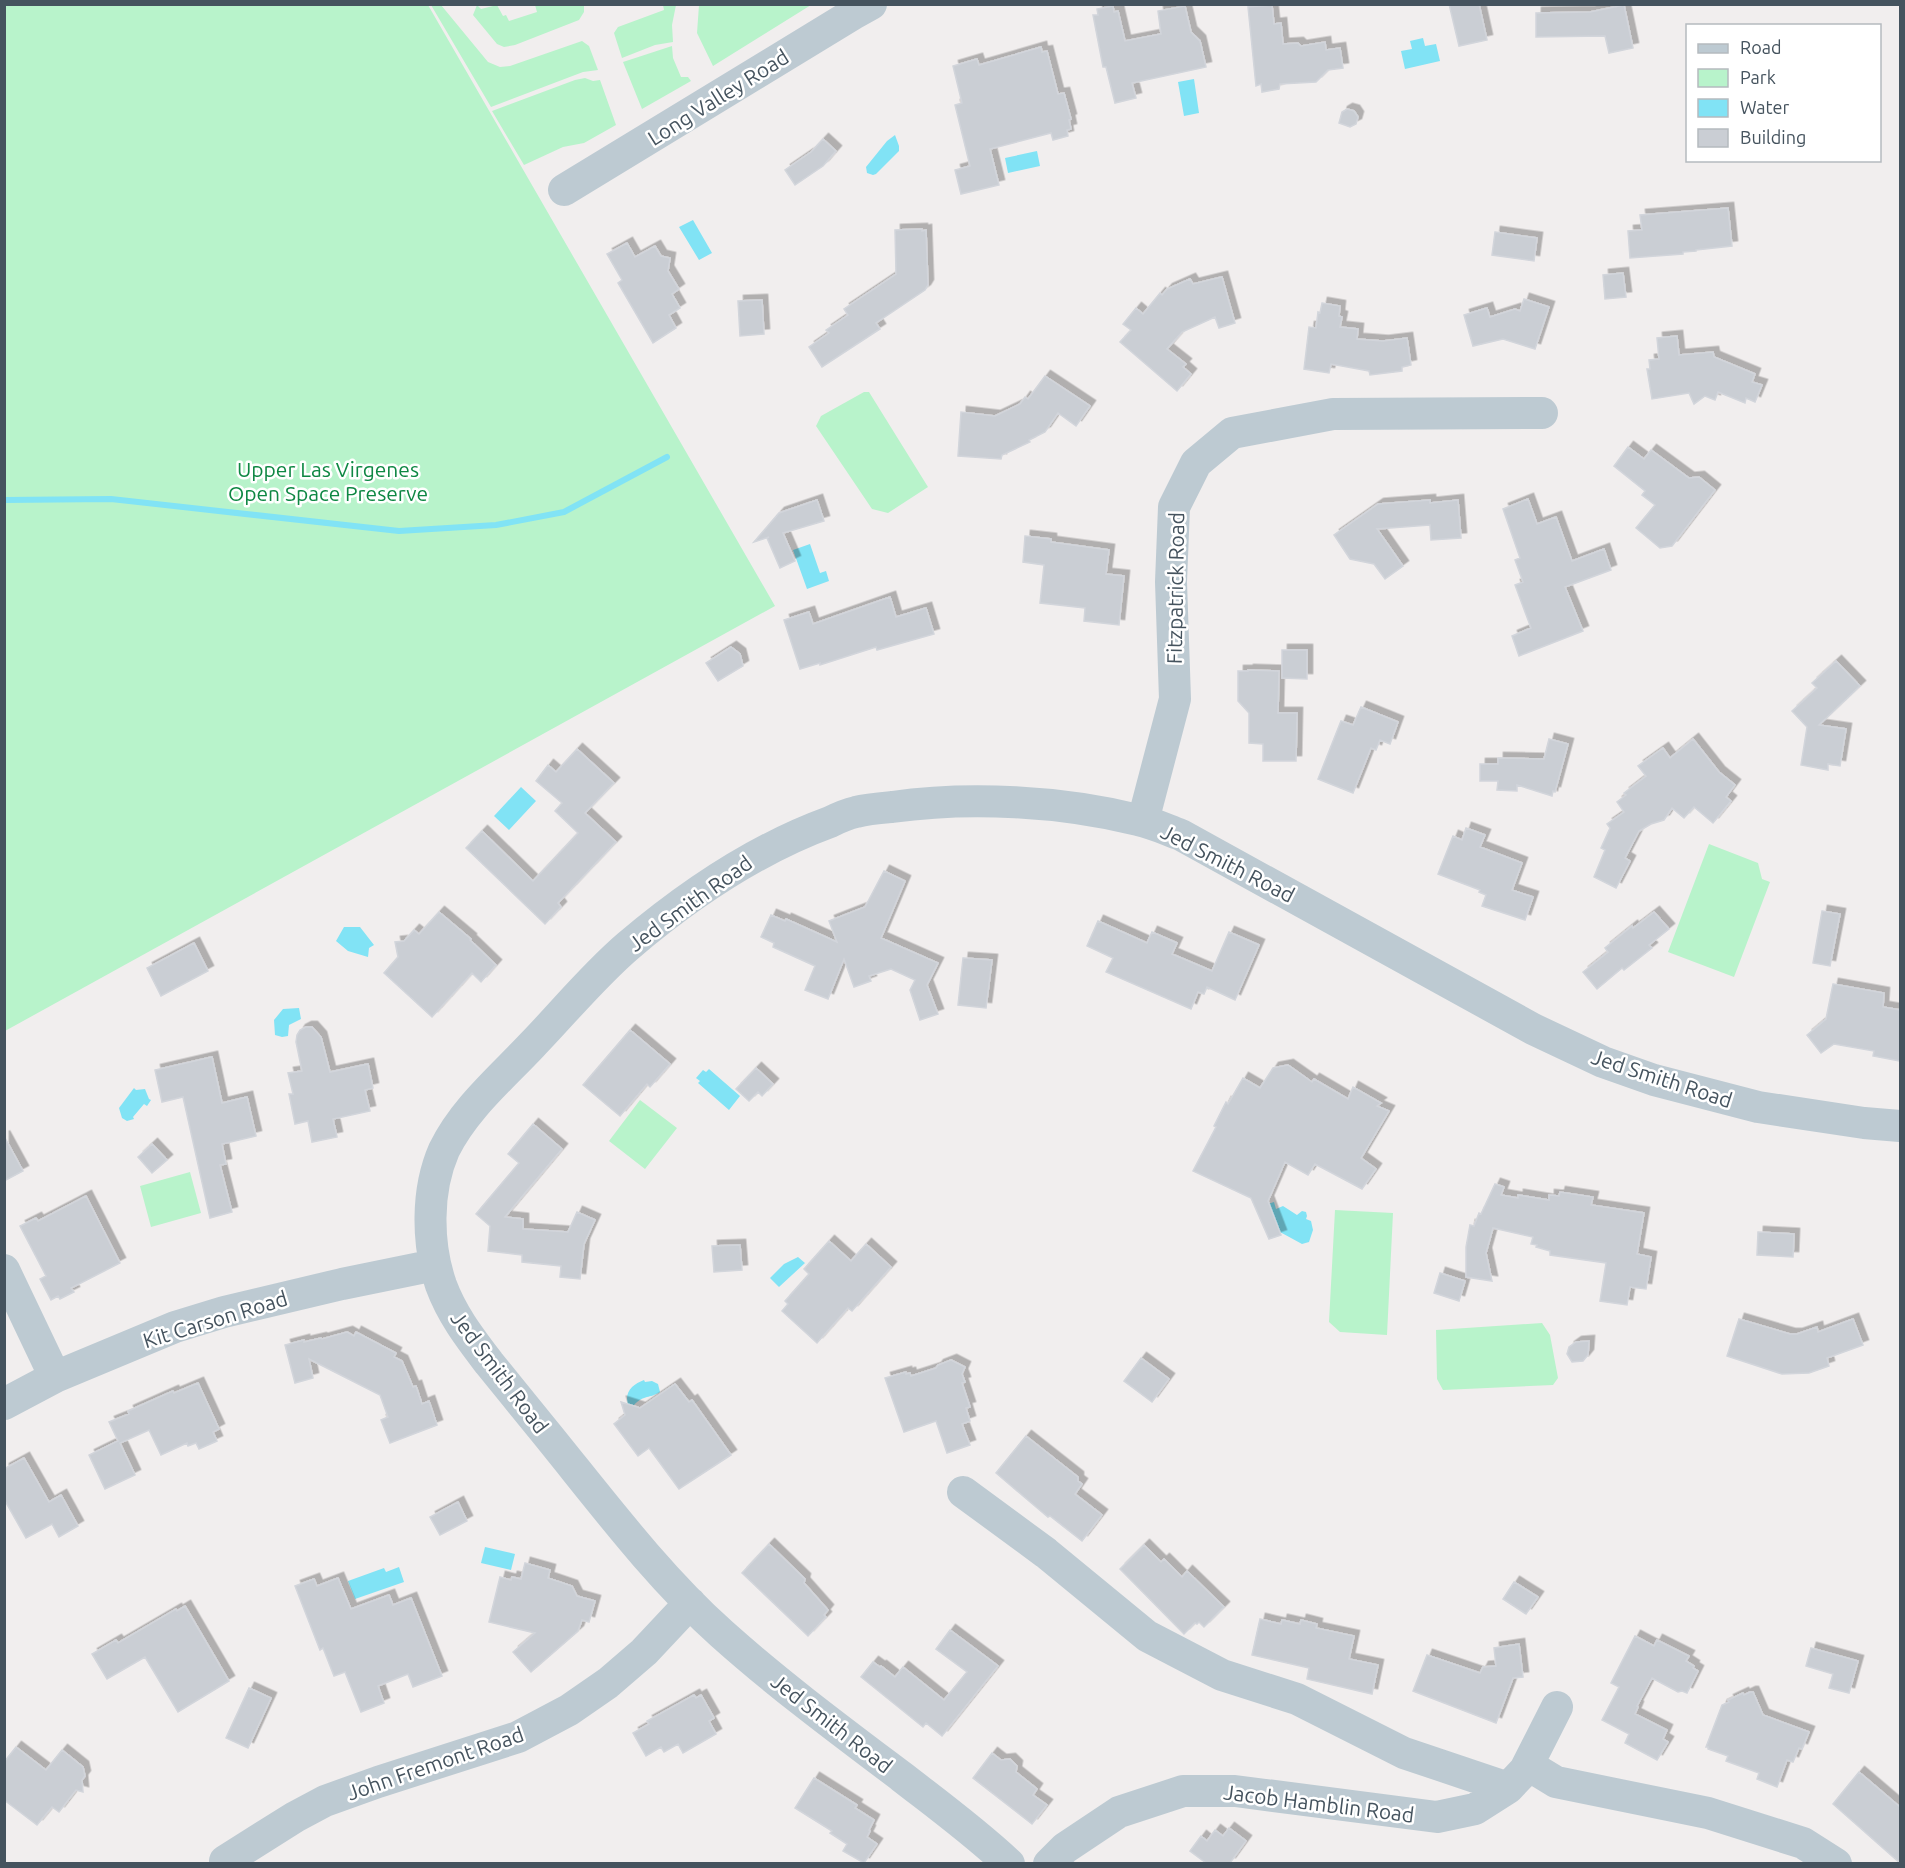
<svg xmlns="http://www.w3.org/2000/svg" width="1905" height="1868" viewBox="0 0 1905 1868" font-family="Ubuntu,sans-serif">
<style>
.green{fill:#b8f3cb}
.water{fill:#81e3f5}
.lines{fill:none;stroke-linecap:round;stroke-linejoin:round}
.stream{stroke:#81e3f5;stroke-width:6}
.building{fill:#caced4;stroke:#d2d5db;stroke-width:1.5;filter:url(#shadow)}
.minor{stroke:#bdcad2;stroke-width:32}
.labels{text-anchor:middle;dominant-baseline:central;stroke-width:5;stroke-linejoin:round;paint-order:stroke}
.street-label{font-size:21px;fill:#45535e;stroke:#fff}
.park-label{font-size:21px;fill:#0e8743;stroke:#fff}
</style>
<defs>
<filter id="shadow"><feDropShadow dx="5.5" dy="-5.5" stdDeviation="0" flood-color="#0004"/></filter>
</defs>
<rect width="100%" height="100%" fill="#f1eeee"/>
<path class="green" d="M4 5H428L775 606 5 1031Z
M431 5H441L488 62 500 67 510 66 582 41 589 46 598 70 583 72 491 107Z
M584 5V12L579 20 515 45 504 47 497 44 473 15 477 5 481 9 497 5 503 16 506 15 509 21 537 12 535 5Z
M663 5H676L672 25 673 42 655 45 622 58 614 33 618 27 664 10Z
M699 5V4L811 5 713 66 697 33Z
M672 46 673 58 681 77H688L691 81 642 109 623 62Z
M585 78 593 81 600 80 616 125 584 143 563 147 524 165 492 111 575 80Z
M864 392H869L928 487 888 513 872 509 816 426 821 416Z
M1709 844 1758 863 1762 879 1770 882 1734 977 1668 952Z
M640 1100 677 1128 645 1169 609 1141Z
M190 1172 201 1213 151 1227 140 1186Z
M1335 1210 1393 1213 1387 1335 1340 1332 1329 1322Z
M1542 1323 1550 1335 1558 1378 1553 1385 1443 1390 1437 1379 1436 1330Z"/>
<path class="water" d="M1423 38 1425 46 1436 44 1440 61 1405 69 1401 51 1412 49 1410 41Z
M1194 79 1199 113 1184 116 1178 82Z
M895 135 899 146V151L876 174 873 175 867 173 866 167 887 141Z
M1037 151 1040 166 1008 173 1005 158Z
M693 220 712 253 699 260 679 227Z
M810 544 820 573 826 571 829 581 807 589 793 550Z
M521 787 536 801 509 830 494 816Z
M344 927H360L374 945 369 948 368 957 348 951 336 941Z
M299 1008 301 1019 289 1025 288 1036 282 1037 275 1035 274 1020 283 1009Z
M709 1069 740 1096 729 1110 698 1083 700 1081 696 1078 703 1070 706 1072Z
M134 1088 136 1090 145 1089 149 1099 151 1100 147 1106 144 1104 133 1117 134 1119 127 1121 122 1118 119 1108Z
M1274 1202 1276 1209 1283 1206 1297 1215 1302 1211 1306 1212 1307 1216 1306 1219 1311 1221 1313 1230 1309 1242 1302 1244 1280 1232 1277 1237 1269 1233 1268 1204Z
M798 1257 805 1263 779 1287 770 1278 784 1264Z
M644 1380 645 1382 652 1381 658 1384 660 1392C649 1399 645 1394 634 1405L628 1404C624 1392 633 1384 644 1380Z
M485 1547 515 1554 511 1570 481 1563Z
M399 1567 404 1582 355 1599 348 1581 384 1568 386 1572Z"/>
<g class="lines">
<path class="stream" d="M4 500 111 499 399 531 496 525 564 512 667 457"/>
</g>
<path class="building" d="M1449 4H1479L1487 40 1459 46Z
M1272 5 1274 24 1281 23 1283 44 1298 43 1301 46 1325 42 1326 50 1340 48 1343 68 1328 70 1316 82 1280 84 1279 89 1262 92 1261 84 1256 86 1248 7Z
M1624 5 1633 48 1609 53 1605 36 1536 37V13L1590 12Z
M1113 6 1114 12 1118 11 1125 41 1161 34 1158 11 1185 6 1191 32 1200 41 1206 67 1132 83 1136 98 1115 103 1106 67H1103L1093 15H1098L1097 9Z
M1041 47 1042 52 1047 51 1058 94 1064 93 1071 119 1069 120 1071 129 1067 130 1068 136 1053 140 1051 133 990 149 999 185 961 194 955 170 970 166 955 105 962 103 953 66 977 59 979 65Z
M1347 109 1354 111 1358 117 1356 124 1350 127 1339 123 1342 112Z
M823 139 836 151 823 166 795 185 785 170 811 152Z
M1728 208 1732 246 1696 250V251L1683 252V254L1630 258 1628 231 1642 230 1640 215Z
M922 229V231L926 230 928 285 925 290 876 323 880 329 822 367 809 347 829 333 826 330 848 315 844 309 896 274 895 230Z
M1495 232 1537 238 1534 261 1492 255Z
M627 243 635 257 655 246 661 256 670 258 668 271 679 289 672 294 680 308 669 315 676 328 653 343 618 283 622 280 607 254Z
M1623 273 1626 297 1605 299 1603 275Z
M1222 277 1235 323 1219 328 1215 317 1182 332 1167 349 1186 364 1183 367 1191 374 1177 391 1120 342 1131 330 1123 324 1136 308 1143 314 1160 293 1162 295 1167 289 1190 279 1193 284Z
M1524 299 1549 307 1535 349 1503 339 1473 346 1464 315 1487 308 1490 317 1515 309 1520 311Z
M762 300 764 334 740 336 738 301Z
M1322 303 1340 306 1339 316 1342 317 1340 327 1358 329 1357 339 1383 341 1407 338 1411 365 1402 367V371L1370 375 1369 371 1331 364 1329 373 1304 369 1309 327 1316 328 1318 312 1320 313Z
M1677 336 1679 355 1713 352 1714 357 1755 374 1752 382 1762 385 1755 402 1746 398 1745 403 1718 392 1715 400 1705 396 1694 404 1689 393 1652 399 1647 369H1650L1649 360 1659 359 1657 338Z
M1045 376 1090 406 1076 426 1058 413 1045 432 1029 440 1030 442 1002 455 1001 459 958 456 961 412 995 416 1020 404 1025 397 1028 399Z
M1628 447 1644 459 1651 450 1689 478 1699 477 1715 490 1672 546 1660 548 1636 528 1655 505 1642 495 1645 491 1614 466Z
M1528 499 1537 524 1556 517 1572 561 1604 549 1611 570 1565 587 1583 631 1519 656 1512 636 1531 628 1515 585 1523 582 1515 560 1520 558 1503 509Z
M817 500 824 521 783 533 795 561 780 568 767 538 769 537 754 542 779 513Z
M1430 500V503L1458 500 1461 538 1431 540 1430 525 1377 529 1403 566 1385 579 1374 564 1350 559 1334 535 1378 504Z
M1025 536 1051 539V542L1109 550 1106 574 1124 576 1119 625 1084 621 1085 608 1040 603 1044 565 1023 562Z
M890 597 896 617 926 608 934 634 877 650 876 647 820 665V663L800 669 784 620 809 612 813 624Z
M731 647 740 654 743 666 718 681 706 663Z
M1282 650H1307V679L1282 678Z
M1836 661 1860 686 1819 725 1846 729 1840 766 1828 764V770L1801 765 1807 727 1792 711 1817 688 1812 683Z
M1248 670 1279 671 1278 713H1297L1296 761H1263V744L1249 743V713L1238 701V671H1248Z
M1361 707 1398 722 1390 744 1380 740 1376 750 1371 748 1353 793 1318 779 1341 721 1353 725Z
M1549 739 1568 744 1555 792 1553 791 1552 796 1517 785V791L1497 790 1498 781H1480V764H1498V758L1544 759Z
M1693 739 1719 772 1735 785 1726 797 1731 801 1713 823 1694 807 1684 818 1672 808 1664 820 1651 824 1639 831 1625 858 1630 861 1616 888 1594 877 1605 850 1601 848 1610 828 1607 824 1624 812 1617 802 1626 795 1624 793 1646 776 1638 766 1663 748 1670 758Z
M577 749 614 783 585 813 616 842 558 903 561 907 545 924 466 848 482 831 533 881 578 833 555 811 562 803 536 781 548 765 556 772Z
M1466 828 1485 835 1480 847 1522 863 1512 890 1533 897 1525 920 1482 906 1486 895 1479 892 1480 890 1438 874 1453 836 1462 840Z
M884 871 905 881 881 938 938 963 927 985 938 1014 920 1020 910 990 915 980 891 969 869 976 871 981 854 987 844 959 828 999 805 990 815 966 773 947 774 943 761 937 771 915 785 921 786 919 837 942 829 921 865 907Z
M1822 911 1840 914 1830 966 1813 963Z
M439 912 471 939 470 940 496 965 481 982 472 973 432 1017 384 973 398 957 395 942 404 941 414 930 419 934Z
M1654 912 1669 929 1649 945 1652 948 1624 970 1622 968 1597 989 1583 972 1608 952 1605 948 1632 926 1633 928Z
M1098 921 1147 943 1152 932 1177 943 1172 954 1212 971 1229 932 1259 945 1235 1000 1207 987 1204 994 1198 992 1191 1009 1106 972 1113 958 1087 946Z
M194 943 208 971 161 996 147 968Z
M963 958 992 960 986 1008 958 1005Z
M1833 984 1884 993 1883 1007 1900 1010V1061L1873 1056 1874 1051 1834 1044 1821 1053 1807 1035 1826 1019Z
M306 1027H312L321 1037 330 1072 368 1064 373 1088 365 1090 370 1111 333 1119 337 1137 312 1142 308 1121 295 1124 289 1094H293L288 1073 302 1071 296 1042 297 1035 300 1030Z
M630 1030 670 1064 650 1087 647 1084 620 1116 583 1085Z
M212 1057 222 1103 247 1097 256 1136 222 1144 226 1164 220 1165 232 1212 210 1218 183 1097 162 1102 155 1070Z
M1288 1065 1312 1082 1314 1079 1348 1099 1353 1087 1381 1103 1377 1106 1389 1111 1361 1158 1376 1169 1362 1189 1315 1164 1308 1175 1285 1162 1268 1201 1281 1235 1269 1239 1251 1198 1193 1171 1216 1127 1214 1126 1226 1102 1228 1104 1243 1078 1260 1088 1273 1068Z
M756 1068 773 1084 762 1096 758 1092 749 1101 736 1089Z
M533 1124 562 1149 505 1217 523 1219V1229L568 1232 577 1212 595 1220 584 1244 580 1279 560 1277 561 1266 522 1262V1255L488 1251 490 1226 476 1214 519 1163 508 1154Z
M4 1136 23 1171 4 1181Z
M152 1144 167 1160 152 1173 138 1157Z
M1495 1184 1504 1187 1501 1195 1518 1198V1195L1549 1200V1195L1559 1196 1560 1192 1593 1197 1591 1205 1644 1213 1637 1254 1651 1257 1646 1289 1630 1287 1627 1305 1600 1301 1606 1263 1550 1255V1251L1536 1247 1537 1245 1531 1244 1533 1237 1493 1228 1486 1253 1492 1281 1466 1277V1247L1470 1225 1474 1226 1479 1213 1481 1214Z
M86 1196 120 1263 71 1288 74 1292 60 1299 58 1296 51 1300 40 1279 46 1276 20 1226 36 1218 38 1221Z
M1758 1232 1794 1234 1793 1257 1757 1255Z
M829 1241 851 1261 866 1244 891 1267 852 1311 848 1308 817 1343 782 1311 788 1304 785 1301 809 1274 804 1269Z
M740 1245 742 1270 714 1272 712 1246Z
M1440 1273 1465 1281 1459 1301 1434 1293Z
M1739 1319 1790 1334H1797L1817 1327 1818 1332 1853 1319 1863 1345 1827 1358 1829 1366 1809 1373 1782 1374 1727 1356Z
M347 1332 354 1336 356 1332 396 1353 394 1357 402 1361 413 1387 416 1386 422 1404 429 1401 437 1425 390 1443 381 1420 388 1417 380 1395 309 1359 313 1378 295 1383 285 1345 304 1340V1342L321 1338 322 1339Z
M1589 1341 1588 1355 1583 1361 1572 1362 1567 1354 1569 1347 1576 1342Z
M1141 1358 1169 1379 1152 1402 1124 1381Z
M951 1360 965 1367 962 1374 965 1382 962 1383 970 1407 966 1408 970 1421 962 1424 970 1445 947 1453 936 1421 904 1432 885 1378 906 1372V1374L910 1373 911 1376 936 1368 938 1365Z
M198 1383 219 1429 213 1432 217 1441 199 1449 196 1443 188 1446 187 1443 161 1455 149 1430 120 1443 135 1475 105 1489 89 1455 118 1441 109 1422 129 1414 128 1411 173 1391 174 1393Z
M675 1384 689 1402 692 1400 731 1455 679 1489 649 1448 638 1456 614 1424 625 1415 621 1402 640 1408Z
M1026 1436 1078 1477V1481L1082 1484 1075 1494 1102 1515 1082 1541 1050 1516 1048 1517 1036 1507 996 1473Z
M24 1458 49 1502 61 1495 78 1526 59 1537 52 1524 26 1538 4 1499V1469Z
M458 1502 467 1521 440 1535 430 1517Z
M769 1544 805 1579 804 1583 828 1610 824 1615 826 1617 808 1636 742 1573Z
M1144 1545 1161 1562 1164 1559 1182 1577 1187 1571 1224 1607 1204 1627 1199 1622 1197 1624 1195 1623 1184 1634 1120 1569Z
M525 1563 550 1570 548 1578 572 1586 577 1596 595 1601 589 1622 582 1620 578 1631 531 1672 513 1652 535 1633 489 1622 500 1577 511 1580 512 1577 521 1579Z
M338 1578 351 1609 389 1595 393 1605 411 1598 442 1676 413 1687 408 1674 378 1686 384 1703 361 1712 345 1672 334 1676 323 1648 320 1650 295 1586 314 1579 317 1586Z
M1514 1582 1538 1597 1526 1614 1503 1599Z
M185 1606 229 1681 178 1712 145 1657 107 1679 92 1654 116 1640 118 1643 176 1609 177 1611Z
M1260 1619 1281 1624 1282 1620 1300 1624 1301 1620 1317 1624 1316 1628 1354 1636 1349 1659 1378 1665 1372 1694 1307 1679 1309 1668 1252 1655Z
M950 1630 998 1666 942 1736 926 1723 923 1727 861 1677 873 1662 880 1667 881 1666 895 1677 903 1667 944 1700 967 1672 936 1649Z
M1635 1636 1654 1646 1657 1640 1689 1656 1686 1661 1694 1666 1693 1668 1698 1671 1687 1693 1682 1691 1678 1692 1652 1678 1637 1706 1638 1707 1635 1714 1667 1730 1663 1739 1668 1742 1657 1760 1625 1743 1629 1734 1602 1720 1619 1687 1611 1683Z
M1519 1644 1523 1677 1513 1678 1496 1723 1413 1691 1427 1655 1480 1673 1483 1667 1496 1666 1494 1648Z
M1811 1648 1858 1661 1849 1693 1829 1688 1833 1674 1806 1666Z
M249 1688 271 1698 248 1748 226 1738Z
M1750 1692H1753L1763 1715 1809 1732 1802 1749 1799 1748 1793 1762 1787 1760 1777 1787 1757 1779 1759 1773 1726 1761 1728 1756 1708 1749V1747H1706L1722 1705 1729 1702 1728 1700 1743 1693 1744 1695Z
M694 1695 696 1698 701 1695 714 1718 709 1721 716 1734 683 1753 678 1744 664 1752 661 1747 646 1756 633 1733 649 1724 647 1721Z
M16 1747 46 1770 62 1750 83 1767 85 1776 82 1780 83 1792 76 1790 59 1812 52 1807 37 1825 4 1800V1762Z
M992 1753 1001 1760 1010 1759 1017 1766 1016 1772 1037 1789 1033 1795 1047 1805 1032 1824 973 1778Z
M1859 1772 1900 1807V1863L1833 1804Z
M814 1778 857 1805 855 1808 874 1820 869 1830 870 1831 867 1837 877 1844 864 1863 843 1851 847 1844 830 1833 832 1831 795 1808Z
M1229 1828 1246 1841 1230 1863H1206L1190 1851 1201 1836 1207 1841 1215 1830 1223 1836Z"/>
<g class="lines">
<path class="minor" d="M564 190 853 14 871 4
M1143 821 1175 699 1171 582 1174 507 1196 463 1232 433 1333 414 1542 413
M4 1270 55 1377
M4 1404 55 1377 175 1327 224 1312 342 1284 435 1265
M963 1492 1046 1553 1147 1636 1222 1675 1297 1699 1404 1753 1508 1788
M1528 1765 1556 1782 1708 1813 1803 1843 1836 1864
M225 1861 295 1817 325 1801 378 1782 518 1737 569 1710 608 1683 644 1652 690 1603
M1009 1864C975 1832 938 1805 902 1777 841 1731 779 1685 722 1634 654 1573 599 1498 541 1427 524 1406 506 1384 489 1363 470 1338 452 1315 441 1285 427 1244 426 1191 444 1150 464 1109 501 1078 532 1045 564 1012 593 976 628 946 688 895 756 849 830 822 838 818 847 814 856 812 867 809 880 808 892 807 970 796 1061 801 1138 820 1153 823 1167 830 1181 835L1533 1029 1603 1062 1654 1080 1758 1107 1864 1123 1900 1126
M1049 1864 1065 1848 1119 1812 1183 1791H1235L1437 1817 1475 1809 1508 1788 1525 1770 1557 1707"/>
</g>
<g class="labels">
<g class="street-label">
<text transform="translate(718 97) rotate(-32)">Long Valley Road</text>
<text transform="translate(1175 588) rotate(-89)">Fitzpatrick Road</text>
<text transform="translate(1228 863) rotate(27)">Jed Smith Road</text>
<text transform="translate(690 903) rotate(-36)">Jed Smith Road</text>
<text transform="translate(1662 1078) rotate(18)">Jed Smith Road</text>
<text transform="translate(215 1319) rotate(-17)">Kit Carson Road</text>
<text transform="translate(500 1372) rotate(53)">Jed Smith Road</text>
<text transform="translate(832 1723) rotate(38)">Jed Smith Road</text>
<text transform="translate(435 1763) rotate(-19)">John Fremont Road</text>
<text transform="translate(1319 1803) rotate(7)">Jacob Hamblin Road</text>
</g>
<g class="park-label">
<text x="328" y="469">Upper Las Virgenes<tspan x="328" dy="24">Open Space Preserve</tspan></text>
</g>
</g>
<rect width="1905" height="1868" fill="none" stroke="#45535e" stroke-width="12"/>
<rect x="1686" y="24" width="195" height="138" fill="#ffffff" stroke="#b5babf" stroke-width="1.5"/>
<rect x="1698" y="44" width="30" height="9" fill="#bdcad2" stroke="#b5babf" stroke-width="1.5"/>
<text x="1740" y="54" font-size="18" fill="#45535e">Road</text>
<rect x="1698" y="69" width="30" height="18" fill="#b8f3cb" stroke="#b5babf" stroke-width="1.5"/>
<text x="1740" y="84" font-size="18" fill="#45535e">Park</text>
<rect x="1698" y="99" width="30" height="18" fill="#81e3f5" stroke="#b5babf" stroke-width="1.5"/>
<text x="1740" y="114" font-size="18" fill="#45535e">Water</text>
<rect x="1698" y="129" width="30" height="18" fill="#caced4" stroke="#b5babf" stroke-width="1.5"/>
<text x="1740" y="144" font-size="18" fill="#45535e">Building</text>
</svg>
